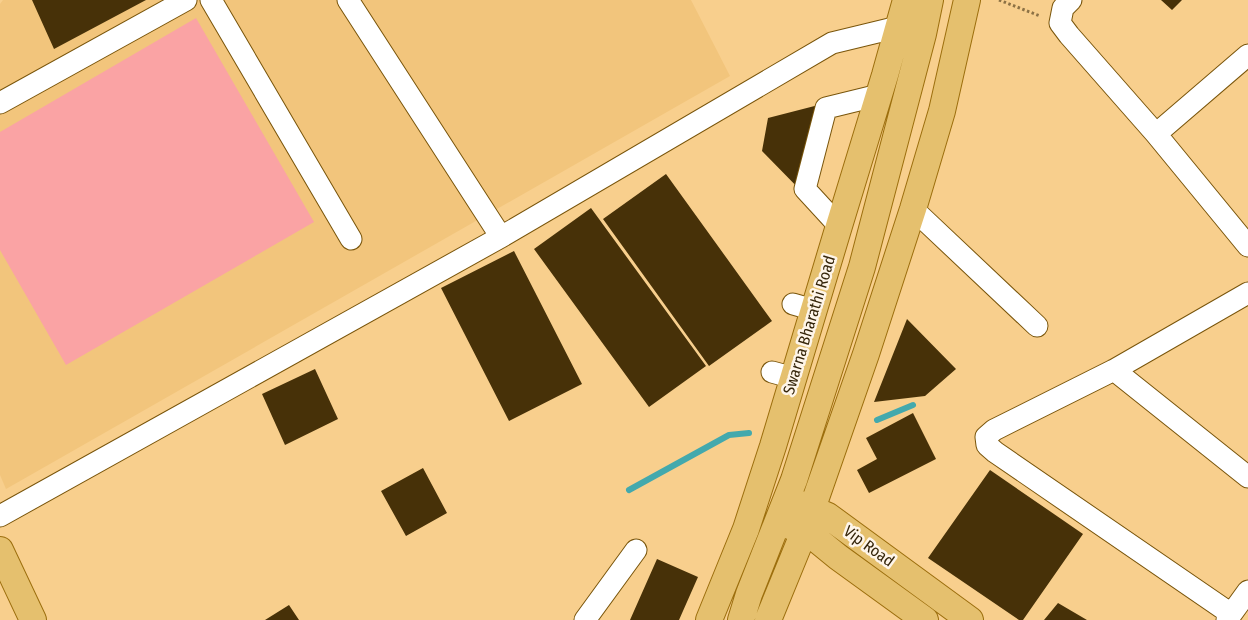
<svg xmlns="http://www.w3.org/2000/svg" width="1248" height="620" viewBox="0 0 1248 620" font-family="'Fira Sans Condensed',sans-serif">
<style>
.built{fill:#f2c57c}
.green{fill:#faa3a4}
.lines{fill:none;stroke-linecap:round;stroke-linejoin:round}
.stream{stroke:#43a9ad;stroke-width:6}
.building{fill:#473108}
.minor-casing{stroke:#79550b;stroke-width:23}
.major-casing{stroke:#9c6e0d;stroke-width:28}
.path{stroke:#8d7245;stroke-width:3;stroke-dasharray:2.5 2.5;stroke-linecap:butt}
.minor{stroke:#fff;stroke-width:21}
.major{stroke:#e5c06e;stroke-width:26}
.labels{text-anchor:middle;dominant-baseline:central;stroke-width:5;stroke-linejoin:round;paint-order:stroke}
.street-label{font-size:16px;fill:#35250a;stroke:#fef5e9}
</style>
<rect width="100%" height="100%" fill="#f8cf8d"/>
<path class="built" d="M3 0H691L730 76 6 489 0 475V4Z"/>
<path class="green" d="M196 18 314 222 66 365 0 250V132Z"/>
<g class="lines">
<path class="stream" d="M877 420 913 405
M629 490 729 435 749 433"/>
</g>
<path class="building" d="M32 0H146L54 49Z
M1161 0H1182L1172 10Z
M834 101 809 199 762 151 768 118Z
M666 174 772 321 709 366 603 219Z
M591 208 706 366 649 407 534 249Z
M514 251 582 384 509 421 441 288Z
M907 319 956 369 925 396 874 402Z
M315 369 338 419 285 445 262 394Z
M913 413 936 459 869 493 857 470 877 459 866 438Z
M423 468 447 513 406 536 381 491Z
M990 470 1083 534 1023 620H1019L928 558Z
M657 559 698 577 679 620H630Z
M1058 603 1087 620H1044Z
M289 605 299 620H265Z"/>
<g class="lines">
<defs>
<path id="minor" d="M211 0 351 239
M348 0 501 237
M1071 0 1063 8 1060 23 1069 35 1156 134 1248 55
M0 103 186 0
M1156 134 1248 246
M913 209 1037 326
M839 226 805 189 826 108 879 95
M793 304 814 310
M1114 370 1248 477
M772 372 794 378
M0 516 501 237 832 43 898 27
M1231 614 995 452 987 445 986 437 994 430 1114 370 1248 293
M585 620 636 550
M1227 620 1248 591"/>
<path id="major" d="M795 502 828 516 970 620
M788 525 804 532 816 539 838 557 925 620
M0 550 33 620
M709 620 746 529 773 446 839 226 885 75 906 0
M741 620 749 594 794 480 862 267 923 34 930 0
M768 620 804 532 866 354 913 209 942 111 967 0"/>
</defs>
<use href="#minor" class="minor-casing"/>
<use href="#major" class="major-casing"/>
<path class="path" d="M999 0 1040 16"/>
<use href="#minor" class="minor"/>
<use href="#major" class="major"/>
</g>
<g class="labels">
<g class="street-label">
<text transform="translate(809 325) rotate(-73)">Swarna Bharathi Road</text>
<text transform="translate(869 546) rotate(36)">Vip Road</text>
</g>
</g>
</svg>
